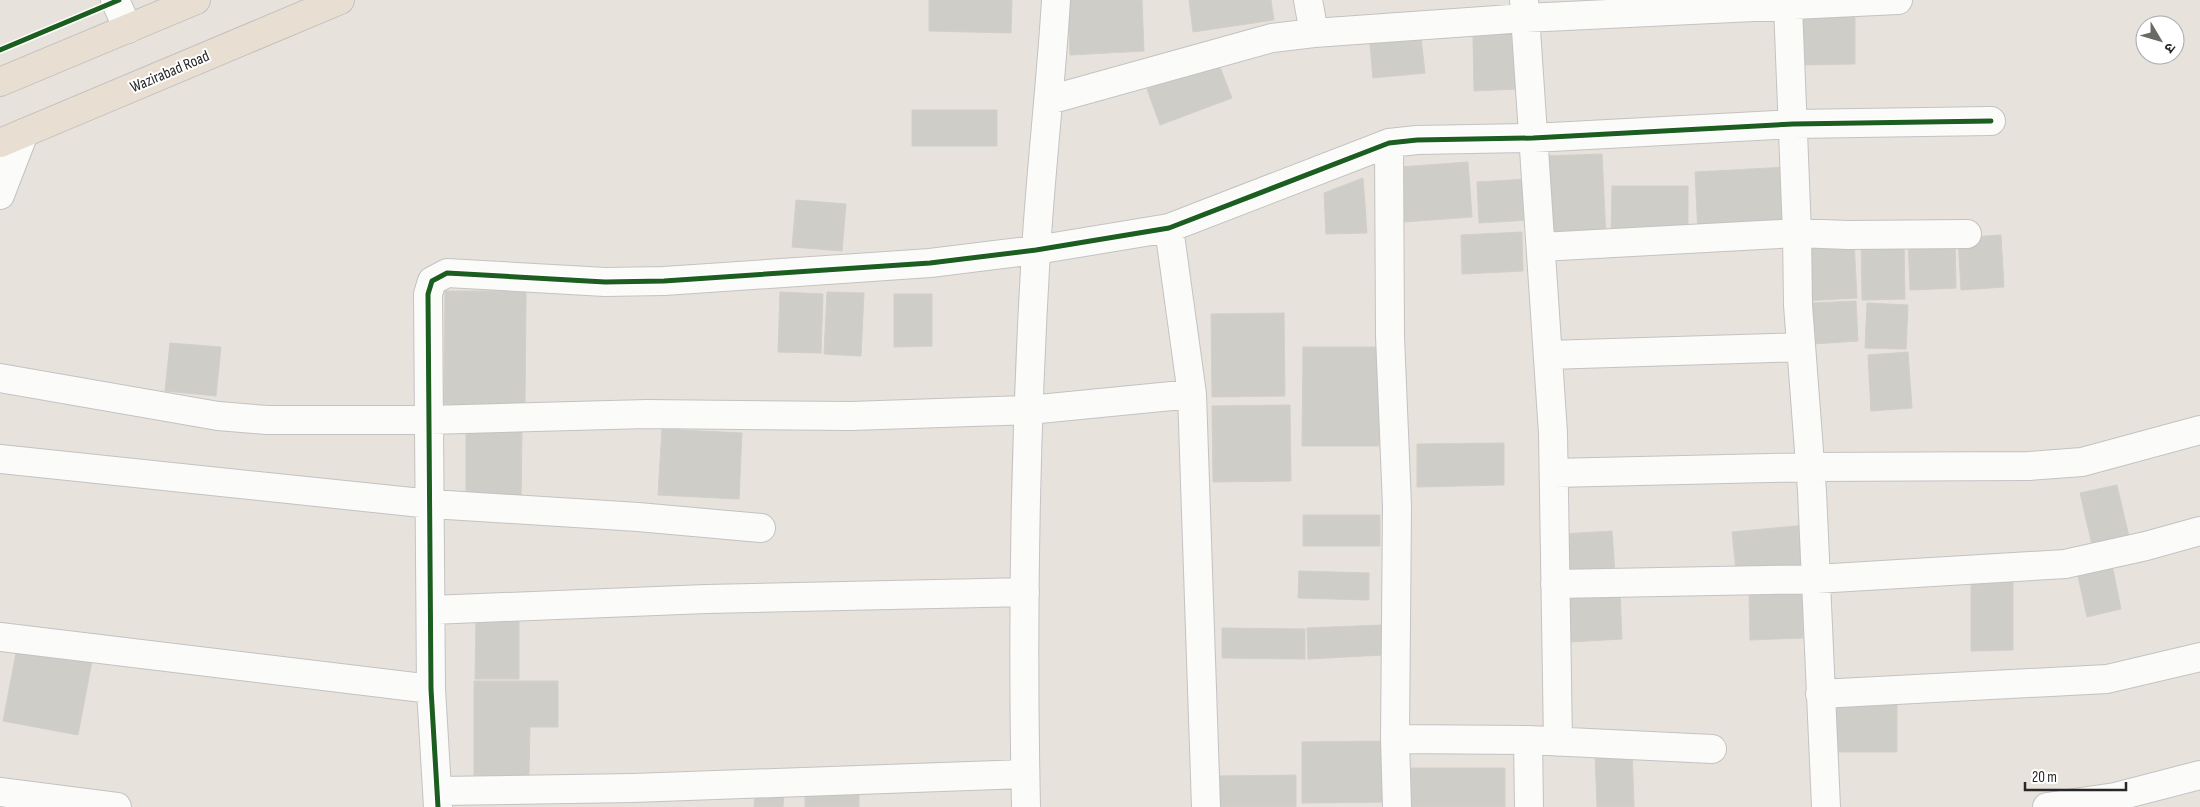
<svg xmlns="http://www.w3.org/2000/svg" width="2200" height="807" viewBox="0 0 2200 807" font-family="'Sofia Sans Condensed','Noto Sans Devanagari',sans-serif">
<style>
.building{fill:#cfcdc8;stroke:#d2cfc8}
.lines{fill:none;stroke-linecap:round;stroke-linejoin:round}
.minor-casing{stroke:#c4c2c2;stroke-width:30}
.highway-casing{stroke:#c3c1bf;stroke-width:30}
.minor{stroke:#fbfbfa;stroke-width:28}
.highway{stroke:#e8ded2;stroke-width:28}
.cycleway-casing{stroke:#fff;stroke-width:8}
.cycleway{stroke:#1b5e20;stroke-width:5}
.labels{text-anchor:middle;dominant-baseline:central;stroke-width:4;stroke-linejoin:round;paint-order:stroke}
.street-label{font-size:16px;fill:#272727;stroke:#fff}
</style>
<rect width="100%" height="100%" fill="#e7e3dc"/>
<path class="building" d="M929 0H1012L1011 33 929 31Z
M1068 0H1142L1144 51 1070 55Z
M1189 0H1271L1274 20 1193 32Z
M1801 8H1855V64L1801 65Z
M1420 29 1425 73 1373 78 1369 34Z
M1515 35 1516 89 1474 91 1473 36Z
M1218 62 1232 98 1160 125 1147 89Z
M912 110H997V146H912Z
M1602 154 1606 237 1549 240 1545 156Z
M1468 162 1472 217 1404 222 1400 167Z
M1787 167 1791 229 1698 235 1695 172Z
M1363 178 1367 233 1326 234 1324 193Z
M1528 179 1531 220 1479 223 1477 182Z
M1612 186H1688V238H1611Z
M796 200 846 204 842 251 792 247Z
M1522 232 1523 271 1462 274 1461 235Z
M2001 235 2004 287 1961 290 1958 238Z
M1955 237 1956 288 1910 290 1908 240Z
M1904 238 1905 299 1862 300 1861 239Z
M1854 240 1857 298 1801 301 1799 243Z
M445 291H526L525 405 444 404Z
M780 292 823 294 821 353 778 352Z
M827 292 864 293 861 356 824 354Z
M894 294H932V346L894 347Z
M1856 301 1858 341 1813 344 1811 303Z
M1867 303 1908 305 1906 349 1865 348Z
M1284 313 1285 396 1212 397 1211 314Z
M170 343 221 347 216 396 165 391Z
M1303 347H1380L1379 446H1302Z
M1908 352 1912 408 1871 411 1868 355Z
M1290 405 1291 481 1213 482 1212 406Z
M466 428H522L521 506H466Z
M662 429 742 433 739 499 658 495Z
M1504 443V485L1417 487V444Z
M2117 485 2131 545 2094 554 2080 493Z
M1303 515H1380V546H1303Z
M1806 525 1811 572 1737 580 1732 532Z
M1612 531 1615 575 1566 578 1563 534Z
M2113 569 2121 609 2087 617 2078 576Z
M1299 571 1369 573V600L1298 598Z
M2013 580V650L1971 651V581Z
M1802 589 1803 638 1750 640 1749 591Z
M1620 591 1622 639 1570 642 1567 594Z
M476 617H519V679H475Z
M1382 625 1383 655 1308 659 1307 628Z
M1222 628 1305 629V659L1222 658Z
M17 648 92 661 78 735 3 721Z
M474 681H558V727H530L529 776 474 775Z
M1836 703H1897V752H1835Z
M1388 741V802L1302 803V742Z
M1632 750 1634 807H1597L1595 752Z
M1411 768H1505V807H1411Z
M1296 775V807H1215V776Z
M755 787 784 788 783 807H754Z
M859 788V807H805V789Z"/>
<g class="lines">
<defs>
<path id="minor" d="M115 0 128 29
M1308 0 1314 33
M1524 0 1553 433 1558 742
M1788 6 1797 233 1798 305 1812 491 1826 807
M1049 100 1272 38 1314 33 1525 18 1898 0
M1389 143 1390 336 1397 506 1395 739 1397 807
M0 195 24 133
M1169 228 1192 394 1206 807
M1541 247 1797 233 1848 235 1967 234
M1548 355 1801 347
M0 378 218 416 267 420H429L647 414 851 416 1029 410 1192 394
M0 459 431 504 638 517 761 528
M1554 473 1810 467 2029 466 2082 462 2200 430
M1555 584 1816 579 2065 564 2146 546 2200 531
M431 610 706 599 1025 592
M0 637 431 689
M1820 694 2107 679 2200 657
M1395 739 1528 740 1712 749
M1528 740 1529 807
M438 791 633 788 1025 774
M0 792 117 807
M438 807 431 689 428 294 432 281 447 273 605 282 664 281 930 263 1036 250 1169 228 1389 143 1417 140 1533 138 1793 124 1991 121
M1026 807C1022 622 1025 436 1036 251 1041 167 1051 84 1056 0
M2047 807 2115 797 2200 775"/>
<path id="highway" d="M0 82 196 0
M0 143 340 0"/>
</defs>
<use href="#minor" class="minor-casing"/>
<use href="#highway" class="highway-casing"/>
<use href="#minor" class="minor"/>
<use href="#highway" class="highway"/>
<defs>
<path id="cycleway" d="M0 50 119 0
M438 807 431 689 428 294 432 281 447 273 605 282 664 281 930 263 1036 250 1169 228 1389 143 1417 140 1533 138 1793 124 1991 121"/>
</defs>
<use href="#cycleway" class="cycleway-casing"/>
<use href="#cycleway" class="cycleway"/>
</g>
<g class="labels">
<g class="street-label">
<text transform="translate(170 72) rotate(-23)">Wazirabad Road</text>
</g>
</g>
<g transform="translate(2160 40) rotate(128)"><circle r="24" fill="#ffffff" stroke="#a9a9a9"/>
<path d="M0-4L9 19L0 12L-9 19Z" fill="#6a6966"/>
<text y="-8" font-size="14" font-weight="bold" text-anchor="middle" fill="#272727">उ</text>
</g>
<path d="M2025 782v8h101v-8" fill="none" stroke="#272727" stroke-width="2.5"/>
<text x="2032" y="782" font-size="15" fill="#272727" stroke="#ffffff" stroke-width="4" paint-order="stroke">20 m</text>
</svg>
